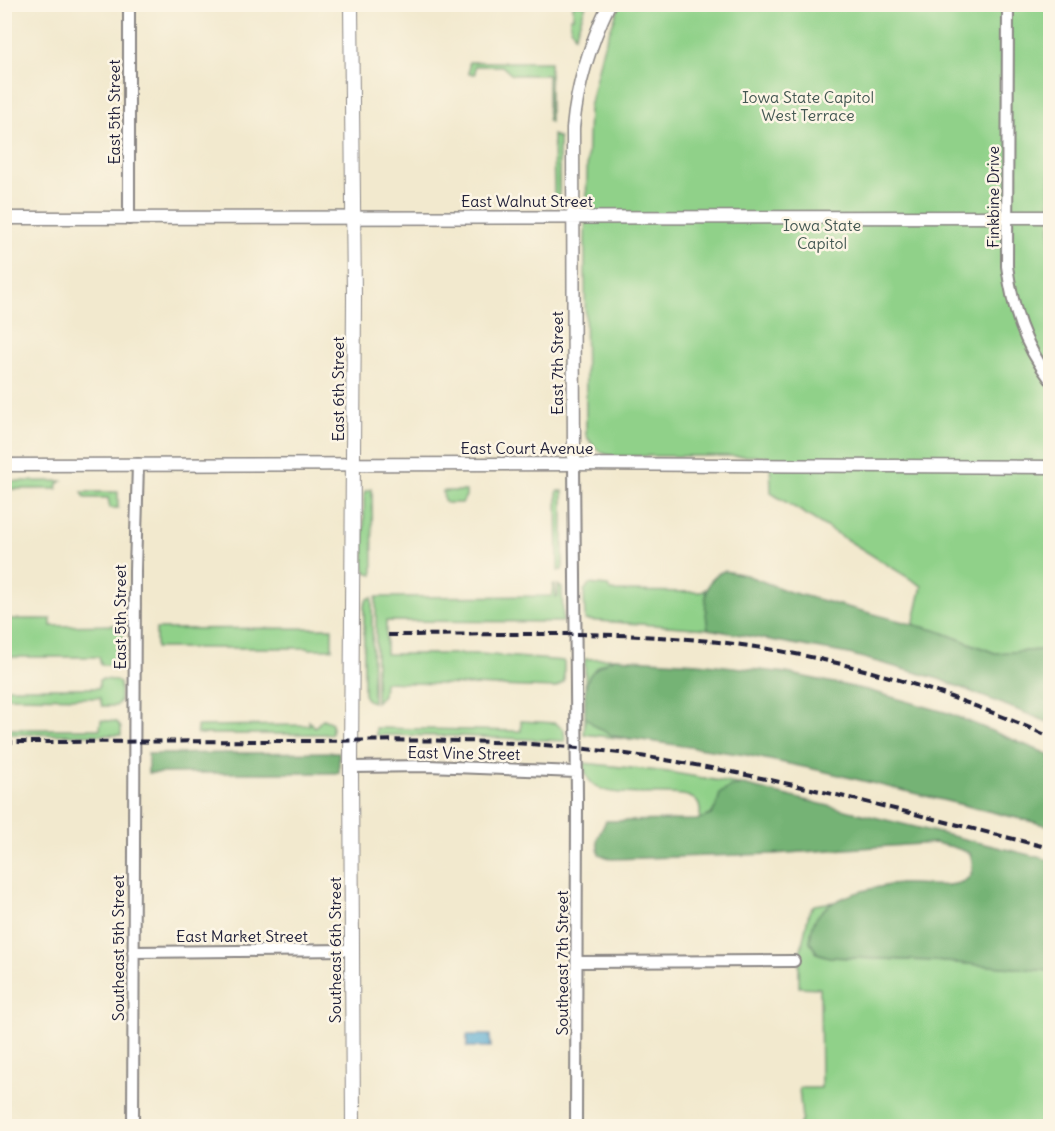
<svg xmlns="http://www.w3.org/2000/svg" width="1055" height="1131" viewBox="0 0 1055 1131" font-family="Delius,sans-serif">
<style>
.green{fill:#90d189;stroke:#597a62;stroke-width:1.5}
.forest{fill:#74b375;stroke:#4b6a58;stroke-width:1.5}
.water{fill:#55a9d0;stroke:#3c6686;stroke-width:1.5}
.lines{fill:none;stroke-linecap:round;stroke-linejoin:round}
.minor-casing{stroke:#8a8684;stroke-width:14}
.tertiary-casing{stroke:#8a8684;stroke-width:15}
.secondary-casing{stroke:#8a8684;stroke-width:16}
.minor{stroke:#fff;stroke-width:10}
.tertiary{stroke:#fff;stroke-width:12}
.secondary{stroke:#fff;stroke-width:14}
.rail{stroke:#22223b;stroke-width:4;stroke-dasharray:9 4.5;stroke-linecap:butt}
.labels{text-anchor:middle;dominant-baseline:central;stroke-width:5;stroke-linejoin:round;paint-order:stroke}
.park-label{font-size:16px;fill:#435752;stroke:#fcf5e5}
.street-label{font-size:16px;fill:#22223b;stroke:#fcf5e5}
</style>
<rect width="100%" height="100%" fill="#fcf5e5"/>
<filter id="ink" filterUnits="userSpaceOnUse"><feTurbulence type="fractalNoise" baseFrequency=".0167" numOctaves="2"/><feDisplacementMap in="SourceGraphic" scale="12" xChannelSelector="R" yChannelSelector="G"/><feConvolveMatrix kernelMatrix="1 2 1 2 8 2 1 2 1" color-interpolation-filters="sRGB"/></filter>
<filter id="wash" filterUnits="userSpaceOnUse"><feTurbulence type="fractalNoise" baseFrequency=".008" numOctaves="4" result="noise"/><feDisplacementMap in="SourceGraphic" scale="24" xChannelSelector="R" yChannelSelector="G"/><feGaussianBlur stdDeviation="1.35" result="paint"/><feColorMatrix in="noise" values="0 0 0 0 0 0 0 0 0 0 0 0 0 0 0 0 0 1.4 0 .05"/><feComposite in="paint" operator="in"/></filter>
<g filter="url(#wash)">
<rect width="100%" height="100%" fill="#f2e9ce"/>
<path class="green" d="M573 5H586L575 36 570 25V18L573 17Z
M620 5H1050V655L1041 650 995 653 938 631 913 625 922 586 771 493 770 456H612C599 453 593 447 586 435L585 239 589 107 603 48Z
M469 62H550V122L548 121V75H512L502 66H475V74H469Z
M553 135 559 138V197H554Z
M4 481H62L58 484 57 489H5Z
M372 489 373 575 366 572 364 565V496L365 491Z
M443 491H466V496L462 503H447L444 501Z
M557 491H563V566L562 570 558 571Z
M82 492H118V508H110L108 498H85Z
M589 584 608 586 611 591 702 592 705 589 708 629 585 620 584 591Z
M553 585H555L556 597 558 596V585L562 588 563 622 386 621V654H480L564 661V682L555 688 384 682 383 695 376 702V597L552 596Z
M372 597 373 702 367 700 364 694V606L367 599Z
M4 619H51V626L123 625 122 656C116 664 110 666 101 665L99 657H5Z
M332 628V649H309L308 648H156V629Z
M615 658C597 665 592 669 585 688V659Z
M102 679 115 680 120 683V701L116 706H102L100 698 5 697V688H99V680Z
M585 717C600 730 614 736 634 740L584 734Z
M323 719 332 723V734H197V726L309 725V721L315 727Z
M101 720 117 722 121 728V735L5 734V729H100Z
M521 721 555 723 564 730 565 741 459 736 376 735V728L521 731Z
M584 763 669 772 743 785 730 787 711 815 699 820C715 764 585 825 584 763Z
M834 902C819 911 812 925 810 942L817 953 829 957 934 961 1050 971V1126H799L802 1119 799 1088H821L820 988 799 987V958L809 912 814 905Z"/>
<path class="forest" d="M724 571 746 575 790 592 938 631 995 653 1041 650 1050 655V723L939 679 849 654 708 629C705 609 700 579 724 571Z
M615 658 698 663 786 673 867 690 948 713 1050 755V826L818 770 746 755 613 736 596 727 585 717C585 684 582 671 615 658Z
M339 752V773H148V754Z
M743 785 1050 860V971L934 961 829 957 817 953 810 942C811 935 811 927 815 920 828 896 874 887 898 884 919 882 944 890 964 881 975 876 973 863 970 853L953 847 935 843 773 854 611 859 599 854 597 839 606 821 697 820 711 815 717 805 720 793 730 787Z"/>
<path class="water" d="M467 1035H490L491 1047H467Z"/>
</g>
<g filter="url(#ink)">
<g class="lines">
<defs>
<path id="minor" d="M1008 4 1007 266C1013 310 1023 343 1050 379
M129 219V4
M574 464 577 799 576 1126
M351 767 428 766 576 772
M133 952 351 950
M577 962 794 961
M133 1126 135 571 138 464"/>
<path id="tertiary" d="M4 218 1050 217
M574 464 573 128C577 84 590 44 609 4
M4 465 574 464 1050 467"/>
<path id="secondary" d="M351 4 354 297 351 767 353 1126"/>
</defs>
<use href="#minor" class="minor-casing"/>
<use href="#tertiary" class="tertiary-casing"/>
<use href="#secondary" class="secondary-casing"/>
<use href="#minor" class="minor"/>
<use href="#tertiary" class="tertiary"/>
<use href="#secondary" class="secondary"/>
<path class="rail" d="M388 635C506 635 626 629 742 645 850 660 952 693 1050 737
M4 742C107 742 210 741 313 741 401 740 490 739 578 748 738 765 895 810 1050 848"/>
</g>
</g>
<g class="labels">
<g class="park-label">
<text x="808" y="97">Iowa State Capitol<tspan x="808" dy="18">West Terrace</tspan></text>
<text x="822" y="225">Iowa State<tspan x="822" dy="18">Capitol</tspan></text>
</g>
<g class="street-label">
<text transform="translate(114 112) rotate(-90)">East 5th Street</text>
<text transform="translate(993 197) rotate(-90)">Finkbine Drive</text>
<text x="527" y="201">East Walnut Street</text>
<text transform="translate(557 363) rotate(-90)">East 7th Street</text>
<text transform="translate(338 389) rotate(-90)">East 6th Street</text>
<text x="527" y="448">East Court Avenue</text>
<text transform="translate(120 617) rotate(-90)">East 5th Street</text>
<text transform="translate(464 753) rotate(1)">East Vine Street</text>
<text x="242" y="936">East Market Street</text>
<text transform="translate(118 948) rotate(-90)">Southeast 5th Street</text>
<text transform="translate(335 950) rotate(-90)">Southeast 6th Street</text>
<text transform="translate(562 963) rotate(-90)">Southeast 7th Street</text>
</g>
</g>
<rect width="1055" height="1131" fill="none" stroke="#fcf5e5" stroke-width="24"/>
</svg>
